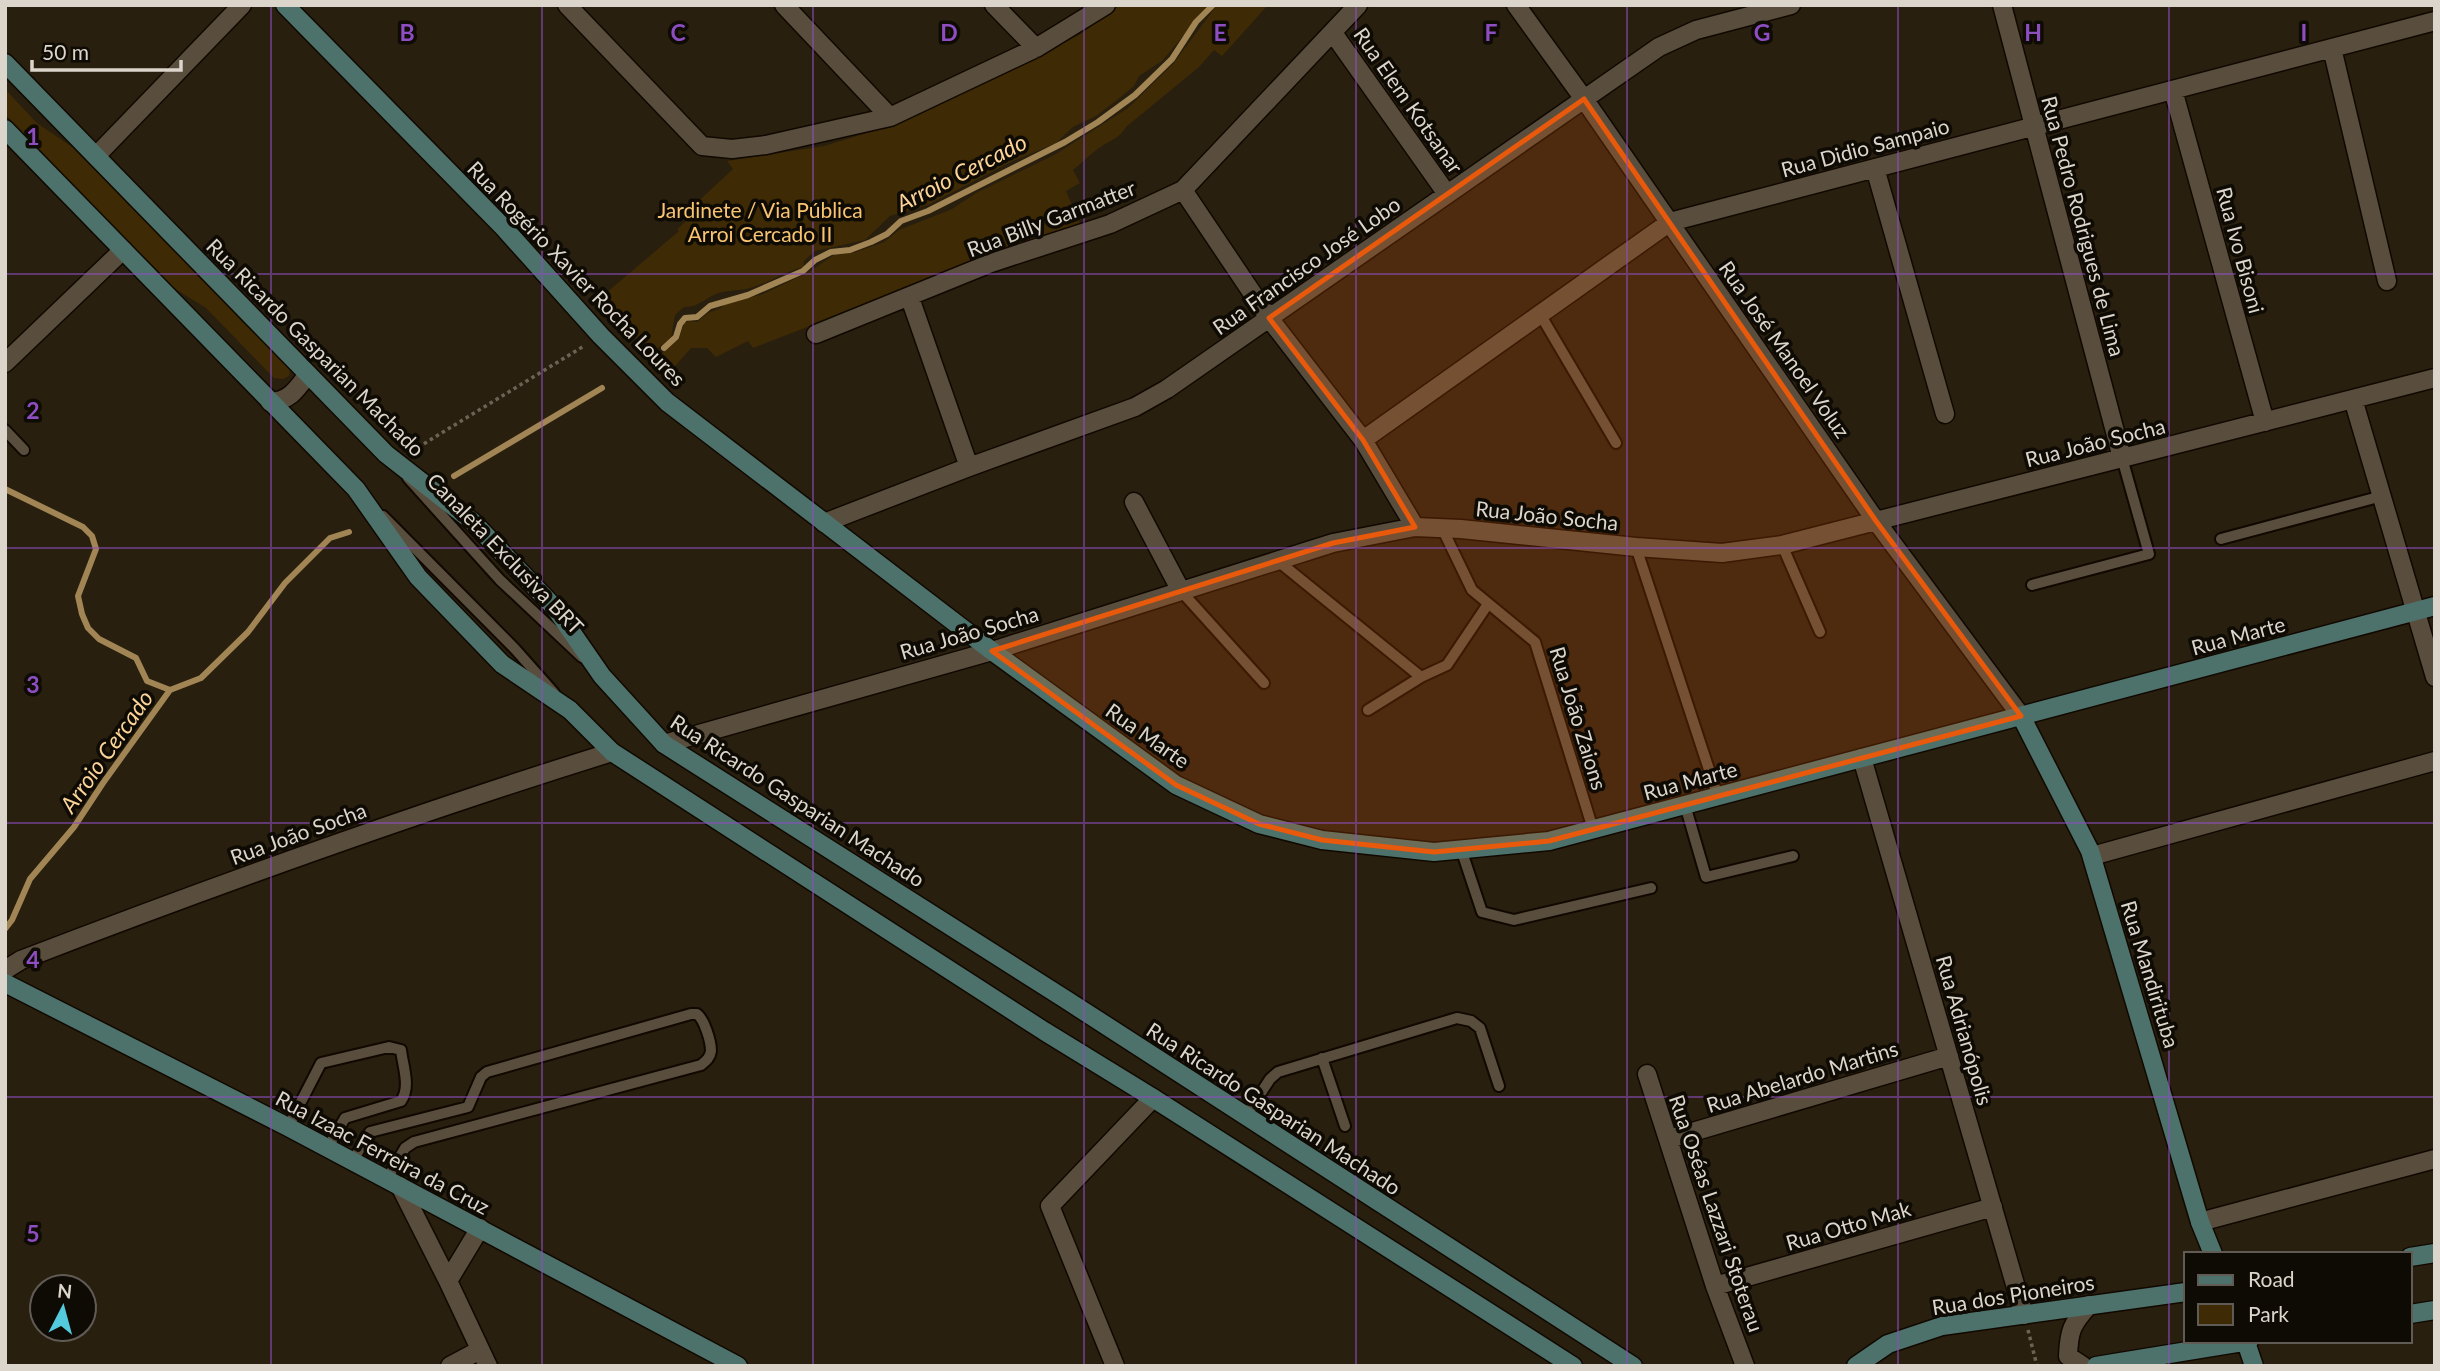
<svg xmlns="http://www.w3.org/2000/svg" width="2440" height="1371" viewBox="0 0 2440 1371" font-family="Lato,sans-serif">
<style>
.green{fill:#3e2a04}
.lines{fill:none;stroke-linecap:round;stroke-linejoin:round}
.stream{stroke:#a28554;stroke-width:6}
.lane-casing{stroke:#110900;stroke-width:14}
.street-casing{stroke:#110900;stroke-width:21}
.secondary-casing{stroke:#110900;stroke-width:21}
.path{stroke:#6c6356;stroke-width:3.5;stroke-dasharray:3.5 3.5;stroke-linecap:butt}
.lane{stroke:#594e3d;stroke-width:10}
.street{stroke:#594e3d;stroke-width:18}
.secondary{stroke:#4d726c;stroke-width:18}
.marked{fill:#e8590c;fill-opacity:0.2;stroke:#e8590c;stroke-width:5;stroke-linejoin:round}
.grid{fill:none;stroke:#8e4ec1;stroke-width:2;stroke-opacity:0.55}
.labels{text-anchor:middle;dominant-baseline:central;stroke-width:7;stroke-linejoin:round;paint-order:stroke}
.street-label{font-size:21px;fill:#dcd5cb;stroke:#0e0a04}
.park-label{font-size:21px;fill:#f9c471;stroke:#0e0a04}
.water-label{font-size:23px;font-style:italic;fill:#fcd498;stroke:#0e0a04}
.grid-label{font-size:23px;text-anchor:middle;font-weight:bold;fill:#8e4ec1;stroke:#0e0a04;stroke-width:7;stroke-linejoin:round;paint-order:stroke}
</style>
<rect width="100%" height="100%" fill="#291f0f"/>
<path class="green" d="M1120 5H1209L1162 61 1139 76 1134 86 1117 100 1096 116 1073 127 1056 143 1011 162 928 205 890 216 865 240 815 251 804 261 803 267C784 272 765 285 746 289 737 291 728 290 719 293 706 297 698 308 684 307L675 315 671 338 650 354 599 299 679 231 677 229 696 213 691 208 733 169 727 161 824 146 893 125 1004 74 1079 35Z
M1217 5H1268L1222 56 1214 50 1199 67 1126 127C1120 138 1109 141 1099 148 1090 154 1082 163 1073 170L1080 183 1066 191 1081 226 1002 250H992L929 280 753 348 748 341 716 357 707 348H691L670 372 656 358 679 339 684 323 690 321 697 322 708 313 721 308 725 304 763 294 807 273 834 255 856 252 884 242 899 230 952 209 976 193 1056 154 1128 108 1173 64Z
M5 89 37 123 78 151 290 370 289 376 283 379 274 378 206 308 172 287 5 114Z"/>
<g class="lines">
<path class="stream" d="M664 348 676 337 680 324 685 318 697 317 710 306 748 295 803 271 815 260 831 252 850 250 871 242 887 234 901 221 928 211 1065 142 1098 122 1135 95 1172 59 1196 22 1213 5
M454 476 602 388
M5 489 83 527 92 536 96 549 78 596 82 614 88 628 99 639 136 658 147 681 170 690
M5 929 12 920 30 879 74 827 103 783 170 690 201 678 248 632 285 583 330 538 349 532"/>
<defs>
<path id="lane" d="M1540 314 1616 443
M5 430 24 450
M408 478 500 580 582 657
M383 516 515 649 554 693
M1442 528 1472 590 1535 642 1593 829
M2221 539 2382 496
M1782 545 1820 632
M1636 547 1718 797
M1278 561 1421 677
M2032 585 2149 554 2122 458
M1181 591 1264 683
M1368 710 1421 677 1447 665 1488 604
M1685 805 1706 877 1793 856
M1461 849 1482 912 1514 920 1651 888
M1322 1058 1345 1126
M1246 1116 1270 1079 1278 1072 1457 1018 1471 1021 1480 1028 1499 1086
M288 1127 321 1063 389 1047 401 1050C403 1067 411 1087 401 1101L345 1118 327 1149
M352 1162 370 1132 468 1107 481 1077 487 1072 691 1014H697C704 1019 711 1041 711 1051 710 1058 706 1061 701 1065L414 1142 405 1148 387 1179"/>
<path id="street" d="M567 5 702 146 732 149 766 145 890 117 1036 48 1106 5
M784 5 890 117
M994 5 1036 48
M1516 5 1584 99 1876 521 2021 716
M2002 5 2122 458
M1333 33 1447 194
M2332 48 2387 281
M2173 90 2265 422
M96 156 242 5
M1875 168 1945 414
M1183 190 1269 318 1363 440 1415 527
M910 298 969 467
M816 334 991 263 1110 224 1183 190 1358 5
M5 363 123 250
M2353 399 2435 677
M270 402C290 401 297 389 308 374
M1363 440 1670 222 2435 21
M1134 502 1181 591
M824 523 969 467 1135 407 1167 389 1659 47 1696 30 1791 5
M664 744 992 651 1333 543 1415 527 1461 529 1636 547 1722 553 1782 545 2435 378
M1862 758 2024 1315
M2092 856 2435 761
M5 970 21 960C216 885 413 814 612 752
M1647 1074 1715 1286 1745 1366
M1669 1139 1949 1056
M400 1186 448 1281 488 1366
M2200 1222 2435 1159
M448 1281 480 1228
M1715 1286 1993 1207
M450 1366 480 1350
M1115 1366 1050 1206 1153 1098
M2083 1366 2068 1356C2069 1330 2072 1324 2089 1305"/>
<path id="secondary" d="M285 5 504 228 601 336 667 402 992 651 1176 785 1259 824 1322 840 1434 852 1549 841 2435 606
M5 63 386 454 473 522 555 608 602 676 664 744 1065 999 1633 1366
M5 129 356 489 418 577 502 664 570 710 612 752 1044 1031 1153 1098 1573 1366
M2021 716 2090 851 2200 1222 2213 1254
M5 983 288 1127 738 1366
M2410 1257 2435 1253
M2410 1314 2435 1310
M2246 1342 2254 1366
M1856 1366 1888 1344 1942 1326 2186 1292
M2096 1366 2249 1341"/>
</defs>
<use href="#lane" class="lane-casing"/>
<use href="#street" class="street-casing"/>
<use href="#secondary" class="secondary-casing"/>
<path class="path" d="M412 451 584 346
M2028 1330 2037 1366"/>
<use href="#lane" class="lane"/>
<use href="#street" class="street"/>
<use href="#secondary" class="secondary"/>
</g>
<path class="marked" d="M1584 99 1876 521 2021 716 1549 841 1434 852 1322 840 1259 824 1176 785 992 651 1333 543 1415 527 1363 440 1269 318Z"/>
<path class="grid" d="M271 5V1366M542 5V1366M813 5V1366M1084 5V1366M1356 5V1366M1627 5V1366M1898 5V1366M2169 5V1366M5 274H2435M5 548H2435M5 823H2435M5 1097H2435"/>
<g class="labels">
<g class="street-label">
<text transform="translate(1409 100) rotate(55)">Rua Elem Kotsanar</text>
<text transform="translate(1865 147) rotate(-15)">Rua Didio Sampaio</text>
<text transform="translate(1051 218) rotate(-21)">Rua Billy Garmatter</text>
<text transform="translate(2084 226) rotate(75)">Rua Pedro Rodrigues de Lima</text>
<text transform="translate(2241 250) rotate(75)">Rua Ivo Bisoni</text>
<text transform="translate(1306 265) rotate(-35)">Rua Francisco José Lobo</text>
<text transform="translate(577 273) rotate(46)">Rua Rogério Xavier Rocha Loures</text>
<text transform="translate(316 347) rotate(45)">Rua Ricardo Gasparian Machado</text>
<text transform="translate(1785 349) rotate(55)">Rua José Manoel Voluz</text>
<text transform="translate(2095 442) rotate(-14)">Rua João Socha</text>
<text transform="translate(1547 515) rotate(6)">Rua João Socha</text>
<text transform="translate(506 553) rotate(46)">Canaleta Exclusiva BRT</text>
<text transform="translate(969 632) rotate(-16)">Rua João Socha</text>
<text transform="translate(2238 635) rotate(-15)">Rua Marte</text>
<text transform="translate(1579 718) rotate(73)">Rua João Zaions</text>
<text transform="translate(1148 735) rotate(35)">Rua Marte</text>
<text transform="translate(1690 780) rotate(-15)">Rua Marte</text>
<text transform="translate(798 800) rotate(33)">Rua Ricardo Gasparian Machado</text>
<text transform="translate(298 833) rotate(-20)">Rua João Socha</text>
<text transform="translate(2151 974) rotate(73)">Rua Mandirituba</text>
<text transform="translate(1965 1030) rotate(74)">Rua Adrianópolis</text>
<text transform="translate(1802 1076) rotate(-17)">Rua Abelardo Martins</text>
<text transform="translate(1274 1108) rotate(33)">Rua Ricardo Gasparian Machado</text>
<text transform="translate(383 1152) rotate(28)">Rua Izaac Ferreira da Cruz</text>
<text transform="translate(1717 1213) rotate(71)">Rua Oséas Lazzari Stoterau</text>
<text transform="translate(1848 1225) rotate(-16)">Rua Otto Mak</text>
<text transform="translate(2013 1294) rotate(-9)">Rua dos Pioneiros</text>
</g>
<g class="park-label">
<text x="760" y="209">Jardinete / Via Pública<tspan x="760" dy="24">Arroi Cercado II</tspan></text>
</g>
<g class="water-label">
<text transform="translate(961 172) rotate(-27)">Arroio Cercado</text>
<text transform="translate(106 751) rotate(-55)">Arroio Cercado</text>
</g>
</g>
<g class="grid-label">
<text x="407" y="41">B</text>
<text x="678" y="41">C</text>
<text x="949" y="41">D</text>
<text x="1220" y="41">E</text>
<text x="1491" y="41">F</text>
<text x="1762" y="41">G</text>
<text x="2033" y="41">H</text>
<text x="2304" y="41">I</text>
<text x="33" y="145">1</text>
<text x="33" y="419">2</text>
<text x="33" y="693">3</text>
<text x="33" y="968">4</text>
<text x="33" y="1242">5</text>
</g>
<rect width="2440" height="1371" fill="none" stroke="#dcd5cb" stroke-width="14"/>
<rect x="2184" y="1252" width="228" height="91" fill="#0e0a04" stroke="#605b54" stroke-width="2"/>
<rect x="2198" y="1275" width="35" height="10" fill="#4d726c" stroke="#605b54" stroke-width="2"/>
<text x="2248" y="1287" font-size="21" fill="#dcd5cb">Road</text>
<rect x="2198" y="1304" width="35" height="21" fill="#3e2a04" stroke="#605b54" stroke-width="2"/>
<text x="2248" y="1322" font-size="21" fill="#dcd5cb">Park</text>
<g transform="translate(63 1308) rotate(6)"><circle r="33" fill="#0e0a04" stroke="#605b54" stroke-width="2"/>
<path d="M0-5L12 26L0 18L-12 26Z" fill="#54cadd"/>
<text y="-10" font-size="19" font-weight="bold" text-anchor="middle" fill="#dcd5cb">N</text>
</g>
<path d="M32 60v10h149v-10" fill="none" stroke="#dcd5cb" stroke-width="3.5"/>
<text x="42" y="60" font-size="21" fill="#dcd5cb" stroke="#0e0a04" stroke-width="5" paint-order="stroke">50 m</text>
</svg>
